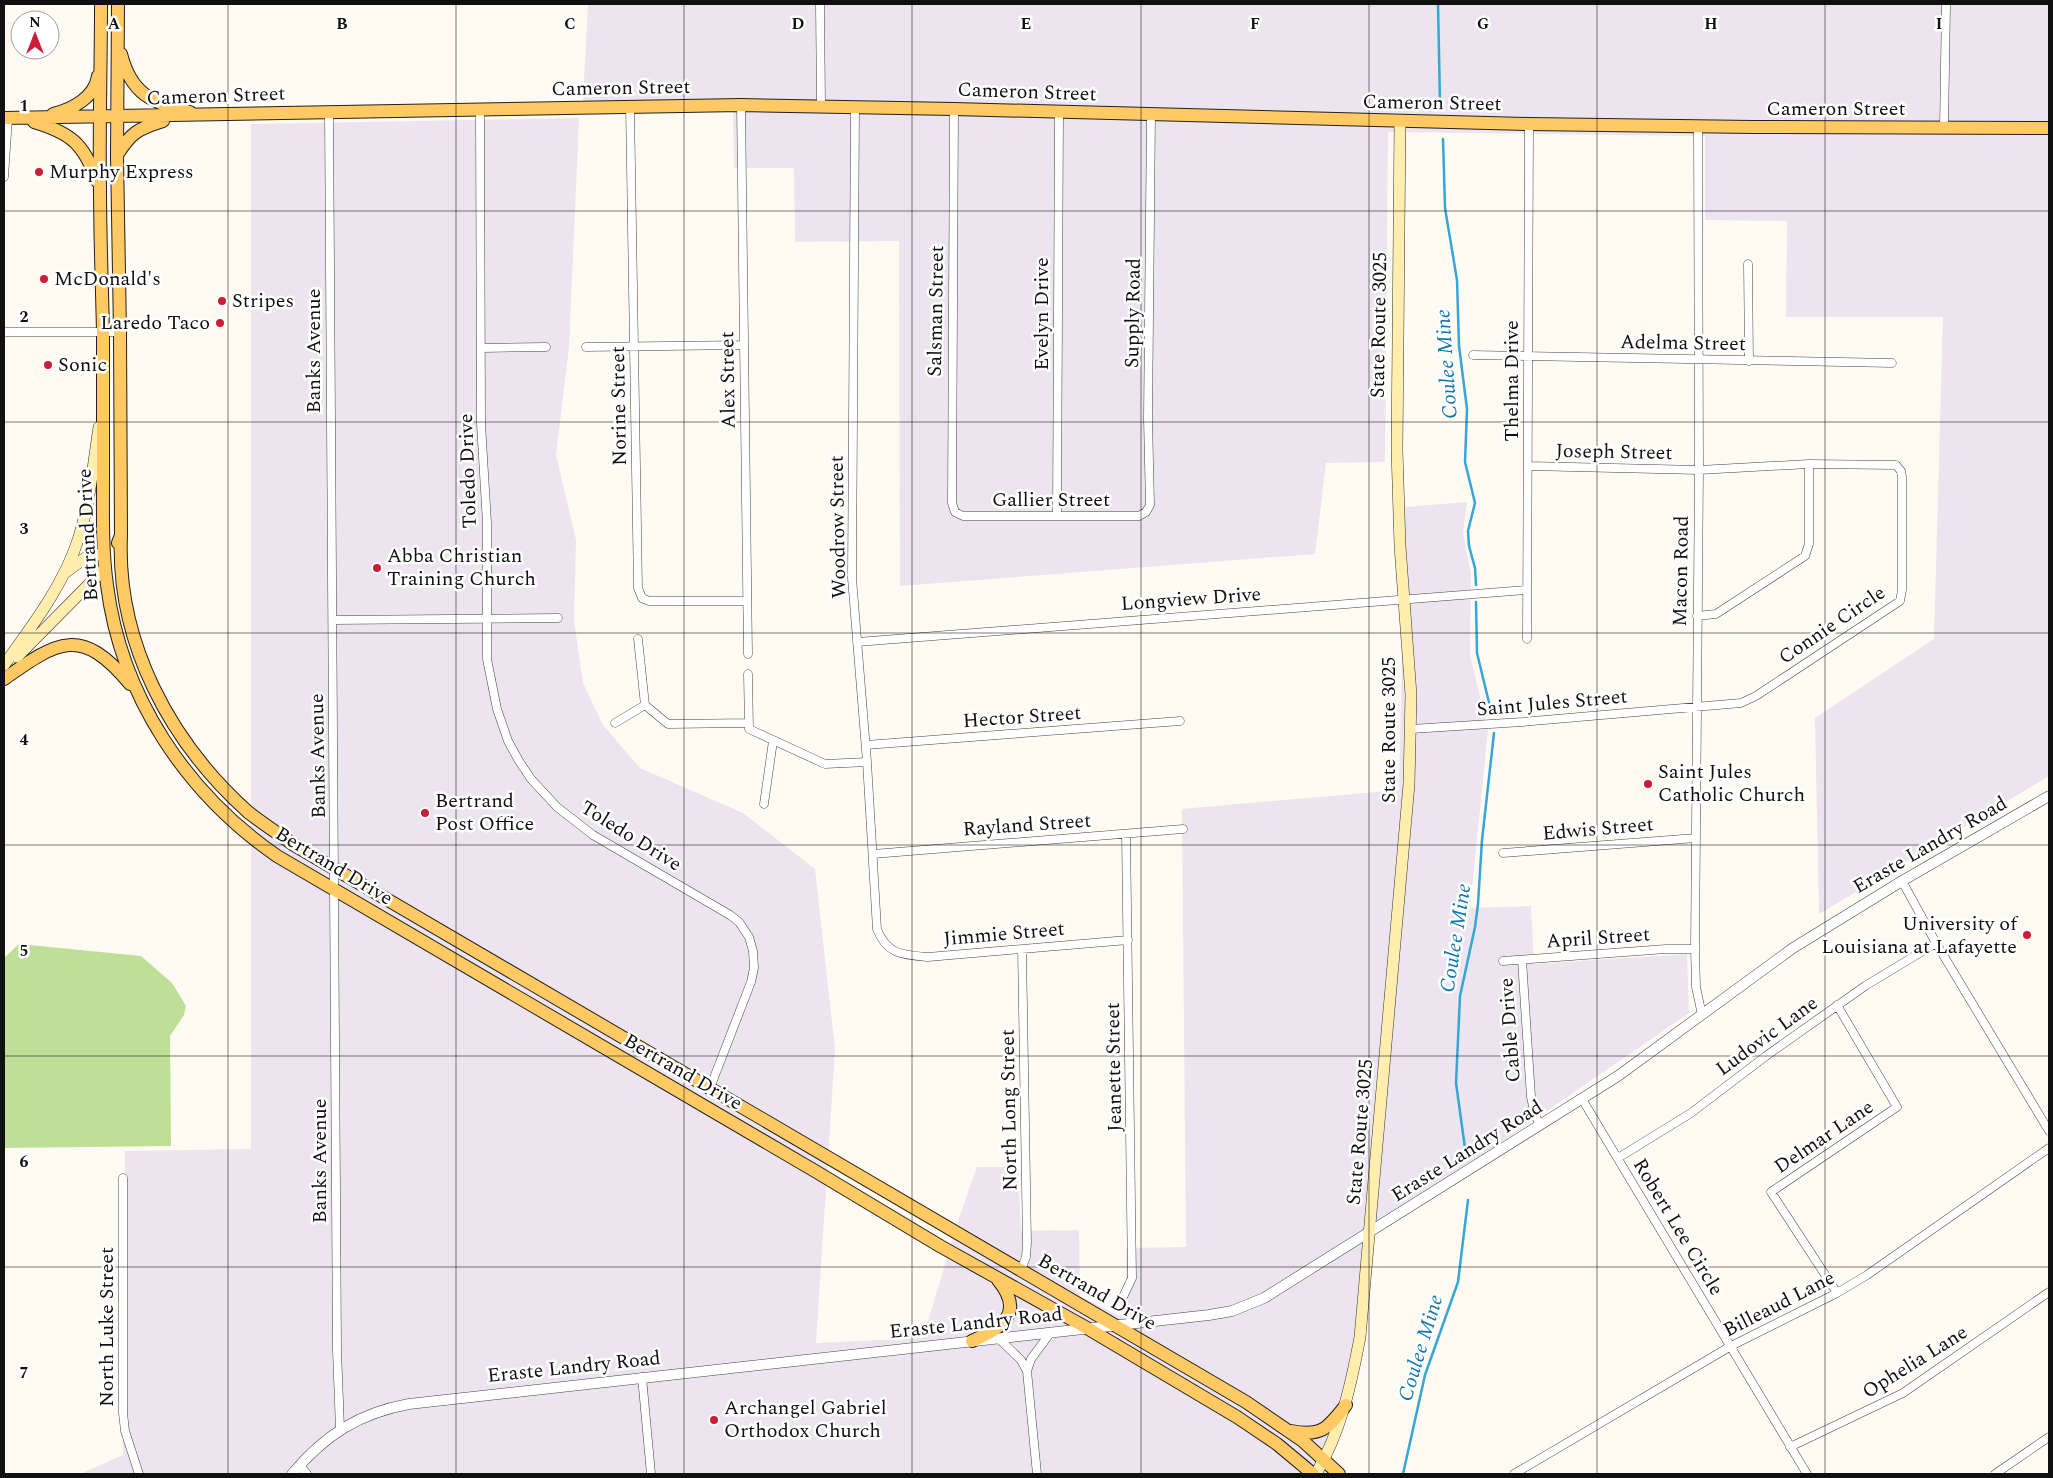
<svg xmlns="http://www.w3.org/2000/svg" width="2053" height="1478" viewBox="0 0 2053 1478" font-family="Spectral,serif">
<style>
.industrial{fill:#ece4ef}
.forest{fill:#bedf97}
.lines{fill:none;stroke-linecap:round;stroke-linejoin:round}
.stream{stroke:#35a6d6;stroke-width:2.5}
.minor-casing{stroke:#434343;stroke-width:9}
.tertiary-casing{stroke:#434343;stroke-width:11}
.secondary-casing{stroke:#323232;stroke-width:12}
.primary-casing{stroke:#212121;stroke-width:14}
.minor{stroke:#fff;stroke-width:8}
.tertiary{stroke:#fff;stroke-width:10}
.secondary{stroke:#ffeeae;stroke-width:11}
.primary{stroke:#ffc963;stroke-width:12}
.grid{fill:none;stroke:#101010;stroke-width:1;stroke-opacity:0.55}
.poi-dot{fill:#cb1d37;stroke:#fff;stroke-width:2}
.labels{text-anchor:middle;dominant-baseline:central;stroke-width:5;stroke-linejoin:round;paint-order:stroke}
.street-label{font-size:20px;fill:#101010;stroke:#fff}
.poi-label{font-size:20px;fill:#101010;stroke:#fff;text-anchor:start}
.water-label{font-size:21px;font-style:italic;fill:#0f77ac;stroke:#fff}
.grid-label{font-size:16px;text-anchor:middle;font-weight:bold;fill:#101010;stroke:#fff;stroke-width:5;stroke-linejoin:round;paint-order:stroke}
</style>
<rect width="100%" height="100%" fill="#fffbf3"/>
<path class="industrial" d="M588 4H2049V776L1819 914 1815 718 1934 639 1943 317H1786L1787 221 1705 220V136L1388 132 1385 462 1326 463 1315 554 900 586 899 241 795 242 794 168H734L733 100 583 101Z
M579 118 569 347 556 455 576 540 574 621 583 683 603 725 640 768 743 813 815 869 835 1049 816 1343 923 1338 959 1218 977 1167H1018L1021 1231 1079 1230 1080 1296 1119 1316 1126 1308V1248L1186 1247 1182 809 1399 790 1405 507 1467 502 1463 533 1471 574 1470 655 1488 730 1470 908 1531 906 1534 964 1687 954 1689 1013 1370 1233 1360 1337 1325 1459 1336 1474H80L123 1455 125 1151 251 1149V124Z"/>
<path class="forest" d="M19 944 141 956 172 983 186 1006 184 1015 170 1036 171 1146 4 1148V958Z"/>
<g class="lines">
<path class="stream" d="M1438 4 1440 103
M1443 139 1445 208 1457 280 1459 346 1467 409 1465 462 1475 503 1468 531 1469 546 1475 568 1476 585
M1476 602 1477 653 1492 715
M1465 1148 1456 1083 1460 996 1475 927 1478 904 1482 840 1494 733
M1403 1474 1425 1375 1458 1282 1468 1200"/>
<defs>
<path id="minor" d="M820 4 821 106
M741 105 748 654
M630 107 638 588 642 598 649 601H747
M855 107 852 578 867 762 877 929C887 955 903 955 928 957L1128 940
M954 109 952 503 955 512 963 516H1139L1146 512 1150 505 1148 419 1151 114
M480 110 481 424 487 523V659L497 709 508 741 519 761 531 779 557 807 593 835 730 915 739 922 749 937 753 951 754 968 751 982 710 1088
M329 112 337 1350 340 1429
M1698 127 1699 470 1695 949 1696 987 1702 1015
M1944 128 1946 4
M4 177 8 118
M1748 264 1749 361
M4 332H120
M586 347 744 345
M482 348 546 347
M1473 355 1892 363
M1057 516 1059 112
M1697 616 1716 614 1805 556 1809 544V464
M333 620 558 618
M1527 639 1529 124
M857 642 1527 590
M748 674 749 729 825 764 867 762
M645 705 668 724 749 723
M615 723 645 705 638 639
M1411 729 1522 722 1741 703 1756 696 1900 601 1902 590V477L1901 471 1896 465 1809 464 1699 470 1528 466
M866 745 1180 721
M764 804 773 741
M1503 853 1696 838
M873 854 1183 829
M1902 881 1936 943 2049 1131
M1522 960 1531 1097 1535 1115 1540 1125
M1503 961 1666 949H1695
M1582 1099 1807 1474
M1618 1158 1691 1113 1766 1056 1865 986 1936 943
M123 1178V1413L125 1431 139 1474
M1021 1270 1026 1257 1027 1243 1022 949
M1837 1293 1771 1192 1897 1107 1837 1005
M1123 1297 1132 1278 1126 834
M998 1338 1021 1360 1027 1371 1037 1474
M1027 1371 1031 1359 1051 1332
M642 1377 651 1474
M1790 1447 1903 1393 2049 1292
M300 1466 307 1474
M1514 1474 1731 1346 1837 1293 1867 1275 2049 1148
M1995 1474 2049 1437"/>
<path id="tertiary" d="M292 1474C325 1435 359 1413 409 1404L1209 1315 1232 1311 1264 1298 1618 1076 1793 948 1902 881 2049 796"/>
<path id="secondary" d="M66 572 85 558 104 553
M17 657 105 568
M4 665C32 626 63 586 78 540 90 504 93 465 99 427
M1316 1474C1341 1431 1351 1385 1360 1337L1409 784 1411 695 1400 546 1397 450 1400 121"/>
<path id="primary" d="M101 4C101 65 99 126 100 187 100 236 102 285 103 333 103 382 103 431 103 480 103 515 102 550 107 585 121 696 186 793 277 856L815 1171 940 1246 1087 1328 1237 1417 1277 1444 1313 1474
M118 4 117 155 120 332 121 535 118 543
M121 54C131 94 152 103 190 112
M53 114C73 109 95 97 98 76
M4 118 741 105 954 109 1529 124 1753 127 2049 128
M34 122C71 133 84 144 97 181
M117 155C131 133 137 129 163 121
M121 535C116 642 170 742 248 812 263 824 279 834 294 845L1246 1402 1303 1441 1339 1474
M4 679C58 641 81 625 130 684
M972 1341C1001 1328 1026 1314 998 1280
M1291 1431C1322 1437 1328 1428 1346 1405"/>
</defs>
<use href="#minor" class="minor-casing"/>
<use href="#tertiary" class="tertiary-casing"/>
<use href="#secondary" class="secondary-casing"/>
<use href="#primary" class="primary-casing"/>
<use href="#minor" class="minor"/>
<use href="#tertiary" class="tertiary"/>
<use href="#secondary" class="secondary"/>
<use href="#primary" class="primary"/>
</g>
<path class="grid" d="M228 4V1474M456 4V1474M684 4V1474M912 4V1474M1141 4V1474M1369 4V1474M1597 4V1474M1825 4V1474M4 211H2049M4 422H2049M4 633H2049M4 845H2049M4 1056H2049M4 1267H2049"/>
<g class="poi-dot">
<circle cx="39" cy="172" r="5"/>
<circle cx="44" cy="279" r="5"/>
<circle cx="222" cy="301" r="5"/>
<circle cx="220" cy="323" r="5"/>
<circle cx="48" cy="365" r="5"/>
<circle cx="377" cy="568" r="5"/>
<circle cx="1648" cy="784" r="5"/>
<circle cx="425" cy="813" r="5"/>
<circle cx="2027" cy="935" r="5"/>
<circle cx="714" cy="1420" r="5"/>
</g>
<g class="labels">
<g class="street-label">
<text transform="translate(621 88) rotate(-1)">Cameron Street</text>
<text transform="translate(1027 92) rotate(2)">Cameron Street</text>
<text transform="translate(216 96) rotate(-2)">Cameron Street</text>
<text transform="translate(1432 103) rotate(1)">Cameron Street</text>
<text x="1836" y="109">Cameron Street</text>
<text transform="translate(936 311) rotate(-89)">Salsman Street</text>
<text transform="translate(1133 313) rotate(-89)">Supply Road</text>
<text transform="translate(1042 314) rotate(-90)">Evelyn Drive</text>
<text transform="translate(1379 325) rotate(-89)">State Route 3025</text>
<text transform="translate(1683 343) rotate(1)">Adelma Street</text>
<text transform="translate(314 351) rotate(-90)">Banks Avenue</text>
<text transform="translate(728 380) rotate(-91)">Alex Street</text>
<text transform="translate(1512 381) rotate(-90)">Thelma Drive</text>
<text transform="translate(619 406) rotate(-91)">Norine Street</text>
<text transform="translate(1614 452) rotate(1)">Joseph Street</text>
<text transform="translate(468 471) rotate(-92)">Toledo Drive</text>
<text x="1051" y="500">Gallier Street</text>
<text transform="translate(838 527) rotate(-91)">Woodrow Street</text>
<text transform="translate(88 535) rotate(-93)">Bertrand Drive</text>
<text transform="translate(1681 571) rotate(-89)">Macon Road</text>
<text transform="translate(1191 599) rotate(-4)">Longview Drive</text>
<text transform="translate(1832 625) rotate(-34)">Connie Circle</text>
<text transform="translate(1552 703) rotate(-5)">Saint Jules Street</text>
<text transform="translate(1022 717) rotate(-4)">Hector Street</text>
<text transform="translate(1389 730) rotate(-90)">State Route 3025</text>
<text transform="translate(318 756) rotate(-91)">Banks Avenue</text>
<text transform="translate(1027 825) rotate(-4)">Rayland Street</text>
<text transform="translate(1598 829) rotate(-5)">Edwis Street</text>
<text transform="translate(631 836) rotate(32)">Toledo Drive</text>
<text transform="translate(1930 845) rotate(-30)">Eraste Landry Road</text>
<text transform="translate(334 866) rotate(31)">Bertrand Drive</text>
<text transform="translate(1004 934) rotate(-5)">Jimmie Street</text>
<text transform="translate(1598 938) rotate(-4)">April Street</text>
<text transform="translate(1510 1030) rotate(-94)">Cable Drive</text>
<text transform="translate(1767 1036) rotate(-36)">Ludovic Lane</text>
<text transform="translate(1114 1067) rotate(-91)">Jeanette Street</text>
<text transform="translate(683 1072) rotate(30)">Bertrand Drive</text>
<text transform="translate(1009 1110) rotate(-91)">North Long Street</text>
<text transform="translate(1360 1132) rotate(-85)">State Route 3025</text>
<text transform="translate(1824 1137) rotate(-34)">Delmar Lane</text>
<text transform="translate(1467 1151) rotate(-32)">Eraste Landry Road</text>
<text transform="translate(320 1161) rotate(-90)">Banks Avenue</text>
<text transform="translate(1678 1227) rotate(59)">Robert Lee Circle</text>
<text transform="translate(1097 1292) rotate(30)">Bertrand Drive</text>
<text transform="translate(1779 1304) rotate(-27)">Billeaud Lane</text>
<text transform="translate(976 1323) rotate(-6)">Eraste Landry Road</text>
<text transform="translate(107 1327) rotate(-90)">North Luke Street</text>
<text transform="translate(1915 1362) rotate(-32)">Ophelia Lane</text>
<text transform="translate(574 1367) rotate(-6)">Eraste Landry Road</text>
</g>
<g class="poi-label">
<text x="49" y="172">Murphy Express</text>
<text x="54" y="279">McDonald's</text>
<text x="232" y="301">Stripes</text>
<text x="210" y="323" text-anchor="end">Laredo Taco</text>
<text x="58" y="365">Sonic</text>
<text x="387" y="556">Abba Christian<tspan x="387" dy="23">Training Church</tspan></text>
<text x="1658" y="772">Saint Jules<tspan x="1658" dy="23">Catholic Church</tspan></text>
<text x="435" y="801">Bertrand<tspan x="435" dy="23">Post Office</tspan></text>
<text x="2017" y="924" text-anchor="end">University of<tspan x="2017" dy="23">Louisiana at Lafayette</tspan></text>
<text x="724" y="1408">Archangel Gabriel<tspan x="724" dy="23">Orthodox Church</tspan></text>
</g>
<g class="water-label">
<text transform="translate(1447 364) rotate(-94)">Coulee Mine</text>
<text transform="translate(1456 938) rotate(-81)">Coulee Mine</text>
<text transform="translate(1421 1348) rotate(-73)">Coulee Mine</text>
</g>
</g>
<g class="grid-label">
<text x="114" y="29">A</text>
<text x="342" y="29">B</text>
<text x="570" y="29">C</text>
<text x="798" y="29">D</text>
<text x="1026" y="29">E</text>
<text x="1255" y="29">F</text>
<text x="1483" y="29">G</text>
<text x="1711" y="29">H</text>
<text x="1939" y="29">I</text>
<text x="24" y="111">1</text>
<text x="24" y="322">2</text>
<text x="24" y="534">3</text>
<text x="24" y="745">4</text>
<text x="24" y="956">5</text>
<text x="24" y="1167">6</text>
<text x="24" y="1378">7</text>
</g>
<rect width="2053" height="1478" fill="none" stroke="#101010" stroke-width="10"/>
<g transform="translate(35 35)"><circle r="24" fill="#ffffff" stroke="#9f9f9f"/>
<path d="M0-4L9 19L0 12L-9 19Z" fill="#cb1d37"/>
<text y="-8" font-size="14" font-weight="bold" text-anchor="middle" fill="#101010">N</text>
</g>
</svg>
